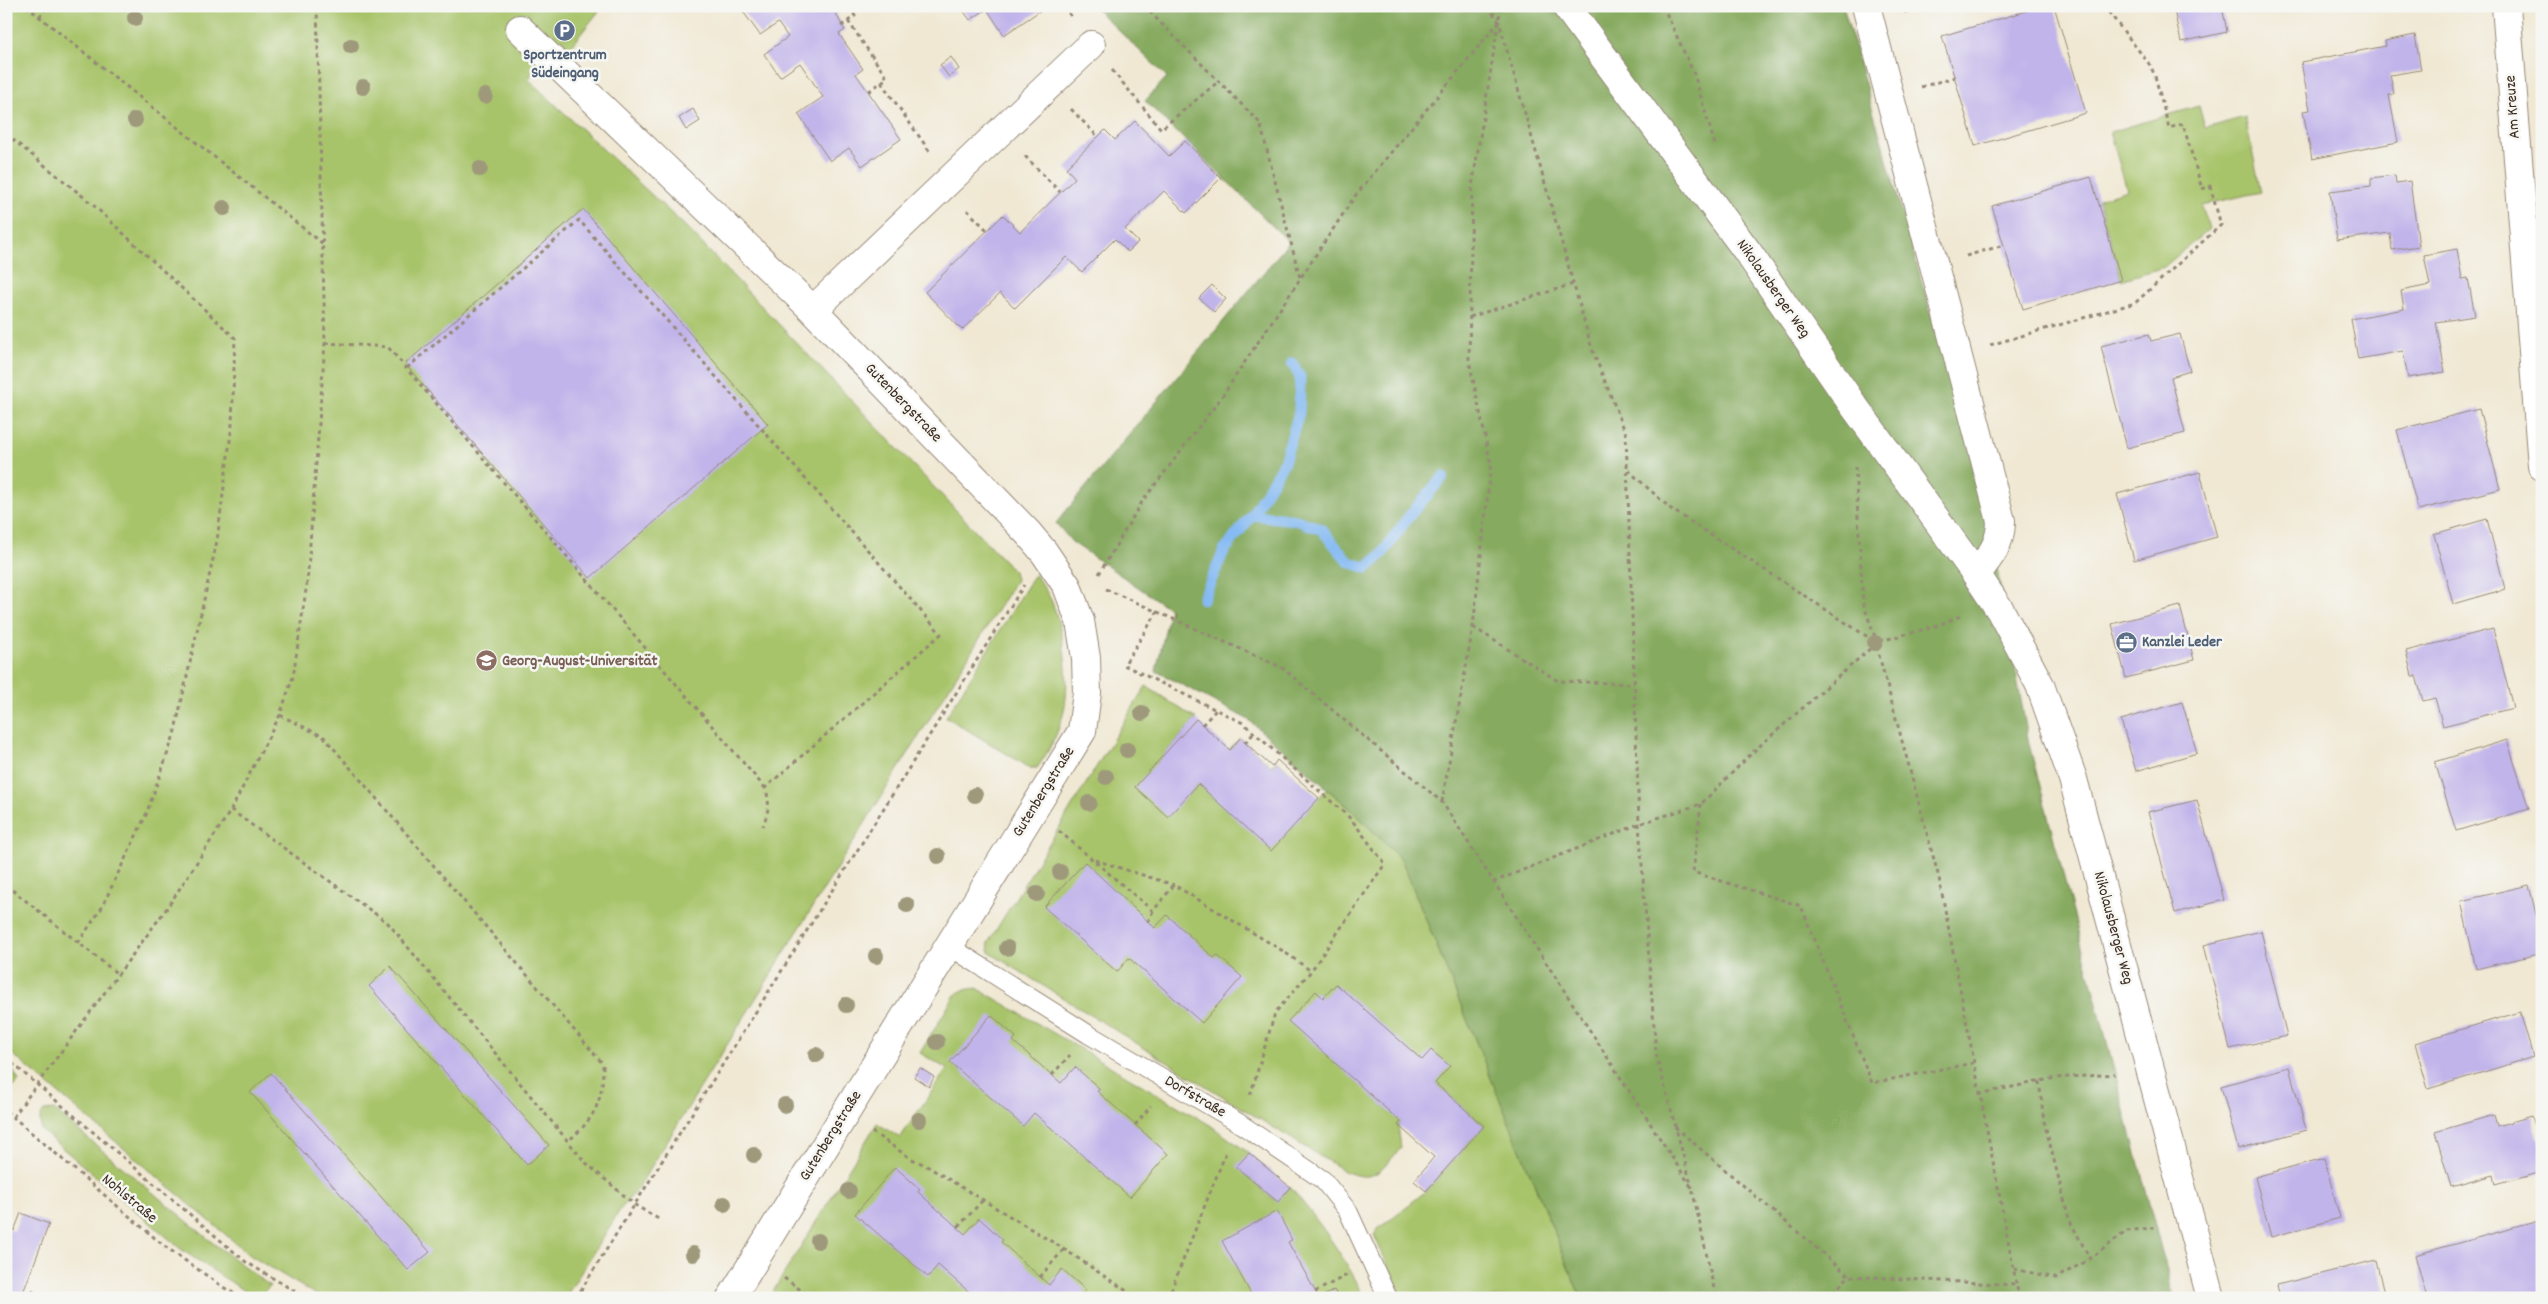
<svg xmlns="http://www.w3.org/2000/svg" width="2548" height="1304" viewBox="0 0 2548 1304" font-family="Dekko,sans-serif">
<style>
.green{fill:#a8c46b;stroke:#727744}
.forest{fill:#86aa5f;stroke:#606a3e}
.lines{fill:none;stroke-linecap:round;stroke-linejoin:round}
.stream{stroke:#85baf3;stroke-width:11}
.building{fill:#c1b4ea}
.service-casing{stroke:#968978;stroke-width:20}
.minor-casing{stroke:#968978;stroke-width:30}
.tertiary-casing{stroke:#968978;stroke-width:30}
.path{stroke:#968978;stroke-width:3;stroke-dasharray:4 4;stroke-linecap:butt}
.service{stroke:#fff;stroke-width:18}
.minor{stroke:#fff;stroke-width:28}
.tertiary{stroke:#fff;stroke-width:28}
.tree{fill:#9f997c}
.labels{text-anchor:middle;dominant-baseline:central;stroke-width:5;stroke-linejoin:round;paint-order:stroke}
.service-label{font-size:16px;font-weight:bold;fill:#4e5e75;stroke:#f6f6f2}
.street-label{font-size:16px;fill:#3b2a1e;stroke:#f6f6f2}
.education-label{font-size:16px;font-weight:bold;fill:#785e54;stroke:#f6f6f2;text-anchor:start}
</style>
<rect width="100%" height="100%" fill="#f6f6f2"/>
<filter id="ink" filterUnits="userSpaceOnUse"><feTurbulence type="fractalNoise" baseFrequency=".02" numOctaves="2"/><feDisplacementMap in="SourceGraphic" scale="10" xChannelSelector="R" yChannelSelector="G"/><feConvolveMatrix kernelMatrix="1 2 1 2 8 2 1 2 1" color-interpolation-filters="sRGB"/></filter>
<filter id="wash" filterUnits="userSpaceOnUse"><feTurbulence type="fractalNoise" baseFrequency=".0096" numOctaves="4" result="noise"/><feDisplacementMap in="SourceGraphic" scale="20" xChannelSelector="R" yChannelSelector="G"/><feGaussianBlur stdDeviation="1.12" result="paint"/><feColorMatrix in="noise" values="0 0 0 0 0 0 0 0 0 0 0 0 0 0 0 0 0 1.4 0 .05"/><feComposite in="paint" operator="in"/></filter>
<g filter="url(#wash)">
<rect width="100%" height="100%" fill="#f0e8d3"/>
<path class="green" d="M6 6H603L568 50 537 68 528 79 687 228 1014 571 1016 580 638 1188 620 1210 565 1298H321L251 1256 6 1049Z
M2199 106 2205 128 2245 117 2261 192 2202 205 2209 229 2164 267 2121 280 2098 199 2127 190 2110 132Z
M1035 574C1040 583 1047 591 1051 600 1063 627 1071 681 1064 710 1059 732 1050 750 1037 768H1030L946 717Z
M1146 686 1196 719 1155 765 1188 795 1240 738 1271 766 1277 760 1318 798 1327 789 1355 813 1402 861 1581 1298H1403L1374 1235 1378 1229 1426 1191 1484 1126 1435 1083 1398 1125 1401 1148C1380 1171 1376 1184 1344 1171L990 953 988 943Z
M977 988 1210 1125 1249 1153 1237 1167 1277 1202 1290 1187C1319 1221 1345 1257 1365 1298H769L877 1123 900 1138 947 1069 920 1053 955 995 963 990Z
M6 1065 13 1071 19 1081 14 1087 6 1089Z
M54 1110 213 1243 270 1286 258 1298H255L182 1250 41 1130 40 1117 44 1111Z"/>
<path class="forest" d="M1093 6H1843L1985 503 2029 744 2174 1298H1581L1402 861 1355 813 1249 720 1156 671 1170 609 1072 542 1056 523 1289 242 1145 101 1167 77Z"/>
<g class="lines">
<path class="stream" d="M1252 515 1296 520 1321 529 1349 562 1367 568 1382 554 1410 515 1443 477
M1203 599 1224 551 1252 515 1284 462 1299 413 1300 377 1292 363"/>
</g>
<g id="blocks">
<path class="building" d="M739 6H827L829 9 832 7 845 30 839 34 863 69 856 74 901 139 862 166 849 148 830 161 798 114 823 97 800 63 780 77 764 54 788 37 778 23 760 35Z
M960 6H1047L1004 35 987 9 970 20Z
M2043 6H2054L2086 113 1975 146 1942 36Z
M2173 6H2222L2227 32 2181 42Z
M2415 35 2421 70 2390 75 2394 94 2389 95 2398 142 2312 159 2303 111 2310 110 2301 62 2386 46 2385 41Z
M951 57 959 69 949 77 940 65Z
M693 109 700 121 686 130 679 118Z
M1135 121 1169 156 1185 141 1221 178 1186 213 1164 191 1125 229 1138 242 1128 252 1115 239 1082 272 1066 257 1015 308 1000 293 962 330 925 292 1003 215 1020 232 1075 178 1066 168 1098 137 1105 130 1115 140Z
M2395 175 2396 183 2410 181 2419 246 2392 250 2390 233 2337 240 2330 191 2371 186V178Z
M2091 177 2121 280 2023 309 1992 206Z
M583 209 768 424 590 578 405 364Z
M2457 249 2462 279 2468 278 2475 316 2436 322 2445 372 2408 378 2403 351 2358 359 2351 319 2404 309 2401 291 2430 285 2424 255Z
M1212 285 1226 299 1214 312 1199 298Z
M2149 334 2151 341 2180 334 2190 371 2171 377 2185 433 2127 448 2101 346Z
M2479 409 2500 489 2418 510 2397 430Z
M2200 472 2217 537 2134 560 2117 494Z
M2487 519 2505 589 2453 604 2434 534Z
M2180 606 2194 660 2126 678 2112 624Z
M2493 629 2513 708 2443 726 2435 698 2423 701 2416 676H2412L2406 651Z
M2182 702 2197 753 2136 771 2121 720Z
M1196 719 1230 750 1240 738 1272 767 1277 760 1319 798 1271 851 1198 784 1168 817 1135 787Z
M2507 740 2529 809 2456 831 2435 762Z
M2197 800 2224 900 2175 913 2148 812Z
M1085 862 1155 928 1167 915 1214 958 1217 955 1242 977 1202 1023 1129 958 1117 972 1044 907Z
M2529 885 2542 940V953L2476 969 2461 901Z
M2261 931 2287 1036 2230 1049 2204 945Z
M390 966 549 1145 527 1165 369 986Z
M1336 984 1422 1060 1431 1050 1450 1066 1435 1083 1484 1126 1426 1191 1414 1181 1434 1157 1398 1125 1401 1122 1288 1021 1316 991 1323 998Z
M2520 1012 2533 1057 2428 1089 2415 1043Z
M991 1015 1016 1037 1013 1041 1061 1083 1075 1067 1100 1089 1097 1091 1168 1154 1130 1197 1034 1113 1023 1126 950 1062Z
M2289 1067 2306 1130 2238 1149 2221 1086Z
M920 1068 934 1077 929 1087 914 1077Z
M271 1073 430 1252 408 1270 250 1092Z
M2494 1115 2497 1126 2532 1116 2542 1150V1172L2496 1185 2494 1175 2451 1187 2435 1132Z
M1249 1153 1290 1187 1278 1202 1236 1167Z
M2324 1158 2340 1218 2271 1237 2255 1177Z
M895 1167 920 1189 918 1192 965 1234 979 1218 1003 1240 1001 1242 1049 1285 1062 1269 1086 1290 1083 1293 1089 1298H976L938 1265 928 1277 855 1214Z
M1277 1211 1292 1240 1288 1242 1319 1298H1253L1222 1241Z
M21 1213 49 1224 21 1298H6V1228L14 1231Z
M2542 1220V1298H2427L2415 1255Z
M2376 1260 2385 1298H2280L2277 1285Z
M1334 1290 1339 1298H1320Z"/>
</g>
</g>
<g filter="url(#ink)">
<use href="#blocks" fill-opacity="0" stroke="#968978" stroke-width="1"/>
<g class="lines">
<defs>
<path id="service" d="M949 946 1088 1034 1239 1123 1323 1180 1348 1211 1388 1298"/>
<path id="minor" d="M1866 6 2001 521C2001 544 1990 557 1976 574
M2506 6 2542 466
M520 29 813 310 1028 533 1044 552 1067 586 1080 621 1086 658 1087 693 1082 731 731 1298
M813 310 1091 45"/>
<path id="tertiary" d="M1566 6 1747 251 1851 402 1976 574 2000 610 2040 685 2073 779 2211 1298"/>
</defs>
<use href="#service" class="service-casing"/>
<use href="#minor" class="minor-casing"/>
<use href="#tertiary" class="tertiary-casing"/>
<path class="path" d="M26 6 323 244
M1064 6 1072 18
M1144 6 1260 123 1300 278
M1488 6 1499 22 1592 349 1626 434 1639 824 1656 1054 1692 1188
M1663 6 1694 74 1716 148
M1904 12 1925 6
M39 17 48 6
M848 21 887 78 868 92
M841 26 855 16 848 6
M1112 70 1161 129 1219 81
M881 82 930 152
M1921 87 1955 77
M1071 109 1098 137
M6 134 91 203 235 338 232 425 217 541 174 735 146 815 101 909 78 943
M1025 156 1060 192
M967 210 988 231
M1966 256 2004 245
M1470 317 1573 284
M325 343 388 347 765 788
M1990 345 2135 303 2221 225 2210 186 2202 189 2183 124 2169 128 2155 76 2150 65 2104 6
M407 368 579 220 941 634 765 788C771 802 768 812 763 826
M1855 467 1863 603 1875 637
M1628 470 1671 509 1871 639
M1099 574 1142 502 1221 398 1355 196 1498 23
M1106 589 1281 667 1442 802 1692 1188 1716 1298
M1158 611 1124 665 1243 723 1351 819 1385 864 1311 971 1275 1013 1250 1096
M1473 627 1558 681 1634 684
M1880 641 1933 627 1963 615
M1877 648 1872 647 1869 644 1871 639 1875 637 1880 641 1877 648 1939 878 2019 1298
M280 715 324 737 603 1064C603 1100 596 1118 568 1141
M1202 725 1216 710
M1245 743 1254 733
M1442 802 1473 627 1491 465 1469 360 1472 187 1501 6
M1701 804 1693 872 1801 906 1872 1083 1973 1063
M231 810 388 923 585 1162 635 1205 660 1220
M1059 831 1153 911 1174 885 1283 951 1311 971
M1095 860 1174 885
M1493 882 1639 824 1701 804 1755 750 1872 647
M6 885 119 975
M1148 922 1153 911
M6 1058 246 1262 306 1298
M1052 1075 1070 1055
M2039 1081 2044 1121 2069 1219 2090 1259
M1979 1094 2055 1078 2115 1074
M6 1111 163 1245 223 1287 242 1298
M13 1117 167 908 231 810 280 715 293 677 307 583 325 343 317 6
M1135 1125 1151 1106
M1675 1127 1849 1276
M872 1132 910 1158 925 1165 1064 1249 1137 1298
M958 1227 983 1200
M2014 1269 2056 1278 2090 1259 2127 1231 2158 1227
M1040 1277 1064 1249
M784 1278 812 1298
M1315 1292 1347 1275
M28 1298 31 1291 47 1298
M576 1298 1024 585
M1168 1298 1227 1150
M1828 1298 1849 1276 2017 1285"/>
<use href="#service" class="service"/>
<use href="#minor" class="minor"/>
<use href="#tertiary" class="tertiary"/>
</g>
<g class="tree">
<circle cx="135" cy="18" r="8"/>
<circle cx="351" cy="46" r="8"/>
<circle cx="363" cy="87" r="8"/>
<circle cx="485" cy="96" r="8"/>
<circle cx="135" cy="120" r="8"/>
<circle cx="480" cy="169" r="8"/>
<circle cx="224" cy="208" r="8"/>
<circle cx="1875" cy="643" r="8"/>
<circle cx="1142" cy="713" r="8"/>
<circle cx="1127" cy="750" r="8"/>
<circle cx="1106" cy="777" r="8"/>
<circle cx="975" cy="795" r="8"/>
<circle cx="1089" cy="803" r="8"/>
<circle cx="938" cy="856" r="8"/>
<circle cx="1060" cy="872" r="8"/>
<circle cx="1037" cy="894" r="8"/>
<circle cx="907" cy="905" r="8"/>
<circle cx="1007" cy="948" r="8"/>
<circle cx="876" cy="956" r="8"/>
<circle cx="846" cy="1005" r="8"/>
<circle cx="937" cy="1042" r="8"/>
<circle cx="816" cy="1055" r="8"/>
<circle cx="785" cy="1105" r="8"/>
<circle cx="919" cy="1120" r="8"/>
<circle cx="754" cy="1155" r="8"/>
<circle cx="849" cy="1191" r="8"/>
<circle cx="724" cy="1204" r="8"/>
<circle cx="818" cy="1241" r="8"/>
<circle cx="693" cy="1254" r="8"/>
</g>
</g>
<defs>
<symbol id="parking-disc" viewBox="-11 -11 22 22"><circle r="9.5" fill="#5c6f8a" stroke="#f6f6f2"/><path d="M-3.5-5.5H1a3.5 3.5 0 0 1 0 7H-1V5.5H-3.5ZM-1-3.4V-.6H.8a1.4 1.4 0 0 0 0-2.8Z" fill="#fff"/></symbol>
<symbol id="office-disc" viewBox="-11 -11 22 22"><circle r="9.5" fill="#5c6f8a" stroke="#f6f6f2"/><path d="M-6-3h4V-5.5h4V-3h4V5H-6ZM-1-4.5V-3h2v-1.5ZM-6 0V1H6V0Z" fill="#fff"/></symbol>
<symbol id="university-disc" viewBox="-11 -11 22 22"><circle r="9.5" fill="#8d6e63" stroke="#f6f6f2"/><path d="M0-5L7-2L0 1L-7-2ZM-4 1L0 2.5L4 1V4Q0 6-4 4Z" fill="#fff"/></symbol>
</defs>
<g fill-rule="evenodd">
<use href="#parking-disc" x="552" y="18" width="25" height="25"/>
<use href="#office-disc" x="2114" y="630" width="25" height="25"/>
<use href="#university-disc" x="474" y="648" width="25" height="25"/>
</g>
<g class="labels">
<g class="service-label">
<text x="565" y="55">Sportzentrum<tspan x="565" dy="18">Südeingang</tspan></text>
<text x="2142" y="642" text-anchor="start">Kanzlei Leder</text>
</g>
<g class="street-label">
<text transform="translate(2513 107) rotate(-94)">Am Kreuze</text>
<text transform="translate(1773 289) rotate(55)">Nikolausberger Weg</text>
<text transform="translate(903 403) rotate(46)">Gutenbergstraße</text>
<text transform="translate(1044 792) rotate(-58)">Gutenbergstraße</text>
<text transform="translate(2113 928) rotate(75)">Nikolausberger Weg</text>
<text transform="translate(1195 1097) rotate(30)">Dorfstraße</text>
<text transform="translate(831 1136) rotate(-58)">Gutenbergstraße</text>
<text transform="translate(129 1199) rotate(40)">Nohlstraße</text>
</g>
<g class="education-label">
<text x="502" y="661">Georg-August-Universität</text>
</g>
</g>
<rect width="2548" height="1304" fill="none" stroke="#f6f6f2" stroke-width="25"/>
</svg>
